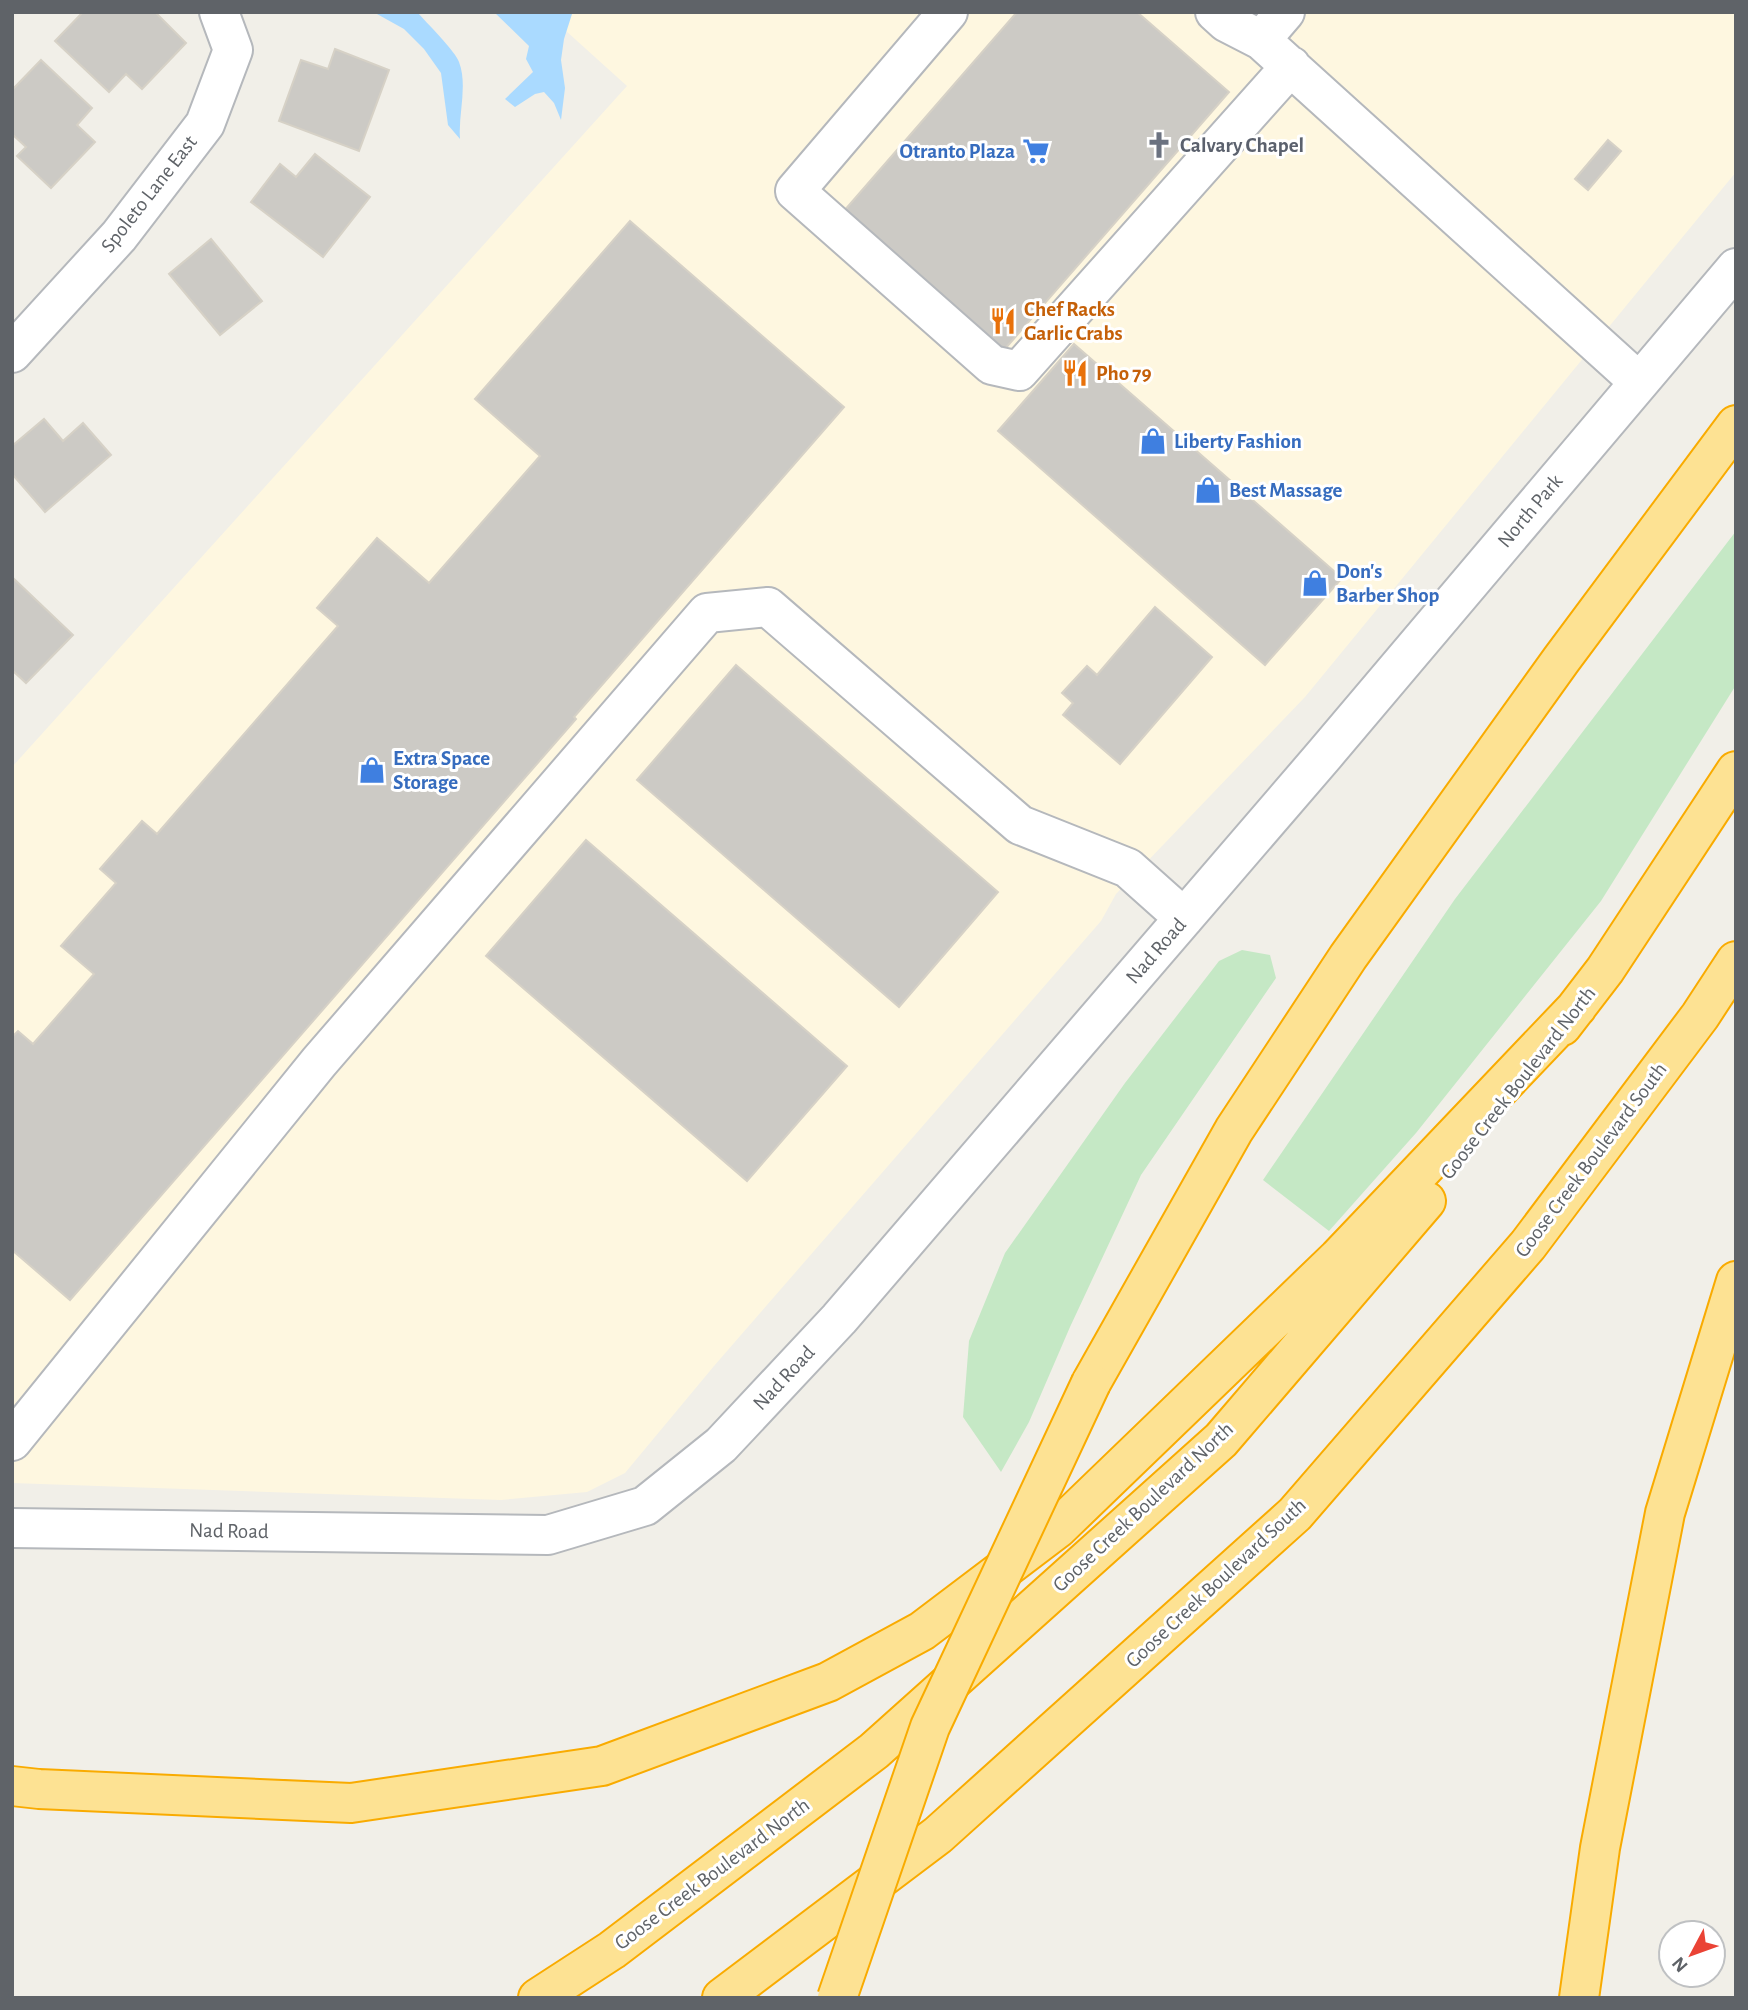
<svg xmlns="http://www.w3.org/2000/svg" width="1748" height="2010" viewBox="0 0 1748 2010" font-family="'Alegreya Sans',sans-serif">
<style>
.commercial{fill:#fef7e0}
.green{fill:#c5e8c5}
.water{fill:#aadaff}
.building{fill:#cccac5;stroke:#d6d1c6;stroke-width:2}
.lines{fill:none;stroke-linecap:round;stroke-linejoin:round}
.minor-casing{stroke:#b5b8bc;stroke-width:42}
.highway-casing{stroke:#f9ab00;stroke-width:42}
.minor{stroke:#fff;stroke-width:38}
.highway{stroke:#fde293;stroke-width:38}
.highway-bridge-casing{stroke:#f9ab00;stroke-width:42;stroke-linecap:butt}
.highway-bridge{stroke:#fde293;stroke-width:38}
.labels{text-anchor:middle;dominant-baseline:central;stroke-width:6;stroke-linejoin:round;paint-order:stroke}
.worship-label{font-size:21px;font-weight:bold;fill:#5b616d;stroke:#fff;text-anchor:start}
.shop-label{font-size:21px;font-weight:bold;fill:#366cbe;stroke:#fff;text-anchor:start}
.street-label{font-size:21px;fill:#5f6368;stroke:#fff}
.food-label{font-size:21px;font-weight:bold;fill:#c56008;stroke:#fff;text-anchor:start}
</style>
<rect width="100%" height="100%" fill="#f1efe8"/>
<path class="commercial" d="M545 12H1736V172L1305 697 1116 894 1101 921 714 1366 625 1473 587 1492 501 1500 12 1483V767L627 86Z"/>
<path class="green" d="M1736 531V685L1601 901 1416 1133 1329 1231 1263 1180 1455 899Z
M1242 950 1270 955 1276 978 1141 1175 1070 1327 1029 1422 1001 1472 963 1417 969 1341 1005 1253 1125 1083 1219 961Z"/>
<path class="water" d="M368 12H417C426 22 456 52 459 62 468 86 458 114 460 139L448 125 441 73 424 49 404 29 377 14Z
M494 12H568L572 14 564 39 561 60 565 88 561 120 554 103 544 92 535 94 515 107 505 99 533 72 526 59 529 46Z"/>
<path class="building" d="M83 12H155L186 43 142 89 126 74 109 92 55 41Z
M1017 12H1137L1229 92 1004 350 844 211Z
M335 49 389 70 359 151 279 121 301 60 328 69Z
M41 60 92 108 77 125 95 142 51 188 17 156 26 147 12 134V90Z
M1608 140 1621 151 1588 190 1575 179Z
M315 154 370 197 323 257 251 202 280 164 296 177Z
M630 221 844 407 574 717 576 719 70 1300 12 1250V1037L18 1031 33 1044 94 974 61 946 116 883 100 869 142 821 157 834 338 626 317 608 377 538 429 583 540 456 475 399Z
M211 239 262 301 220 335 169 274Z
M1074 344 1342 578 1265 665 998 431Z
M44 419 63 441 83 423 111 455 45 512 12 474V446Z
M12 577 73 635 26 683 12 670Z
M1155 607 1212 657 1120 764 1063 715 1073 703 1062 693 1087 666 1097 675Z
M736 665 998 892 899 1007 637 780Z
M586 840 847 1066 747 1181 486 956Z"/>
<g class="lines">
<defs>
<path id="minor" d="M948 12 795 191 992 365 1019 371 1291 66
M1215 12 1226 22 1261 40 1285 12
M1261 40 1639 382
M12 353 119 236 205 124 233 50 219 12
M12 1441 319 1062 707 613 768 607 1020 825 1128 868 1184 918
M12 1528 548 1535 645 1506 721 1445 839 1319 1325 754 1736 268"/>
<path id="highway" d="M1562 1026 1605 970 1736 771
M1091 1383 1234 1130 1348 957 1561 660 1736 425
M12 1786 39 1789 351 1803 602 1766 828 1682 922 1631 1058 1528 1338 1258 1577 1007
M538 1998 612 1950 874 1751 1221 1440 1426 1201
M722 1998 938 1835 1295 1514 1528 1245 1700 1016 1736 961
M1579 1998 1600 1848 1665 1513 1736 1281"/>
</defs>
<use href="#minor" class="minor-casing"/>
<use href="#highway" class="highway-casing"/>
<use href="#minor" class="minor"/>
<use href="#highway" class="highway"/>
<defs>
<path id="highway-bridge" d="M837 1998 930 1727 1091 1383"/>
</defs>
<use href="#highway-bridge" class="highway-bridge-casing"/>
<use href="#highway-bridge" class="highway-bridge"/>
</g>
<defs>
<symbol id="church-bare" viewBox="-9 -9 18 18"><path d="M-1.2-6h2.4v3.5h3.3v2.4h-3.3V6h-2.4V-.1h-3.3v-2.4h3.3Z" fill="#6b7280" stroke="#fff" stroke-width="2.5" paint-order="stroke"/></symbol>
<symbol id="supermarket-bare" viewBox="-9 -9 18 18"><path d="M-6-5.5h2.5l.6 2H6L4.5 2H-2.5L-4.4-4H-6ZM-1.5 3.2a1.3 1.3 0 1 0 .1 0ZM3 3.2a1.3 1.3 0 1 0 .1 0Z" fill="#3f7fe0" stroke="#fff" stroke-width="2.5" paint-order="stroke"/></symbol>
<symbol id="restaurant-bare" viewBox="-9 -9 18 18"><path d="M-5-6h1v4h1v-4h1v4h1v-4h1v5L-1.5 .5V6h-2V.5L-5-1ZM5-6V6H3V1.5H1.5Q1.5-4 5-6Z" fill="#e8710a" stroke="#fff" stroke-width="2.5" paint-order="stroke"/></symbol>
<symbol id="shop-bare" viewBox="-9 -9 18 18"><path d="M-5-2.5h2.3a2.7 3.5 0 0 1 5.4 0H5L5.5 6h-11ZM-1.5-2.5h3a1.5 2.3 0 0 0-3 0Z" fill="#3f7fe0" stroke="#fff" stroke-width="2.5" paint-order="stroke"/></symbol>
</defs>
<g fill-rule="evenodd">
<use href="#church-bare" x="1140" y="126" width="38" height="38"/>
<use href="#supermarket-bare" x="1017" y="132" width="38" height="38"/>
<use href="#restaurant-bare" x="984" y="302" width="38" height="38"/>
<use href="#restaurant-bare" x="1056" y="354" width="38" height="38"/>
<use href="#shop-bare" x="1134" y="422" width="38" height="38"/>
<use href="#shop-bare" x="1189" y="471" width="38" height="38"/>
<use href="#shop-bare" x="1296" y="564" width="38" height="38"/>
<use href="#shop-bare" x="353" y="751" width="38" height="38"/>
</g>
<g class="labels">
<g class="worship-label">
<text x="1180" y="145">Calvary Chapel</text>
</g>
<g class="shop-label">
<text x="1015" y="151" text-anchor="end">Otranto Plaza</text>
<text x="1174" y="441">Liberty Fashion</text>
<text x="1229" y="490">Best Massage</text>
<text x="1336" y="571">Don's<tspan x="1336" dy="24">Barber Shop</tspan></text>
<text x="393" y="758">Extra Space<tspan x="393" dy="24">Storage</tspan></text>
</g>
<g class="street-label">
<text transform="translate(149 194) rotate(-52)">Spoleto Lane East</text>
<text transform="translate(1530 511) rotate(-50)">North Park</text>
<text transform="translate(1156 951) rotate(-49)">Nad Road</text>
<text transform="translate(1518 1083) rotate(-52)">Goose Creek Boulevard North</text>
<text transform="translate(1591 1160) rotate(-53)">Goose Creek Boulevard South</text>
<text transform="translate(784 1378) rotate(-47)">Nad Road</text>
<text transform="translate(1143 1507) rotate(-43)">Goose Creek Boulevard North</text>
<text transform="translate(229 1531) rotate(1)">Nad Road</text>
<text transform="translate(1216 1583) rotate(-43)">Goose Creek Boulevard South</text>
<text transform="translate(712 1874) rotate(-37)">Goose Creek Boulevard North</text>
</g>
<g class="food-label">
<text x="1024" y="309">Chef Racks<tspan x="1024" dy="24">Garlic Crabs</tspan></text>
<text x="1096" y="373">Pho 79</text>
</g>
</g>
<rect width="1748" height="2010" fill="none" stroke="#5f6368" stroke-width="28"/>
<g transform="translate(1692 1954) rotate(229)"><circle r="33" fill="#ffffff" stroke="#bfc1c3" stroke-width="2"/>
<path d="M0-5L12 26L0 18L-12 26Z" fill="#ea4335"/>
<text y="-10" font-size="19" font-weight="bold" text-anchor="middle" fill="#5f6368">N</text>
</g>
</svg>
